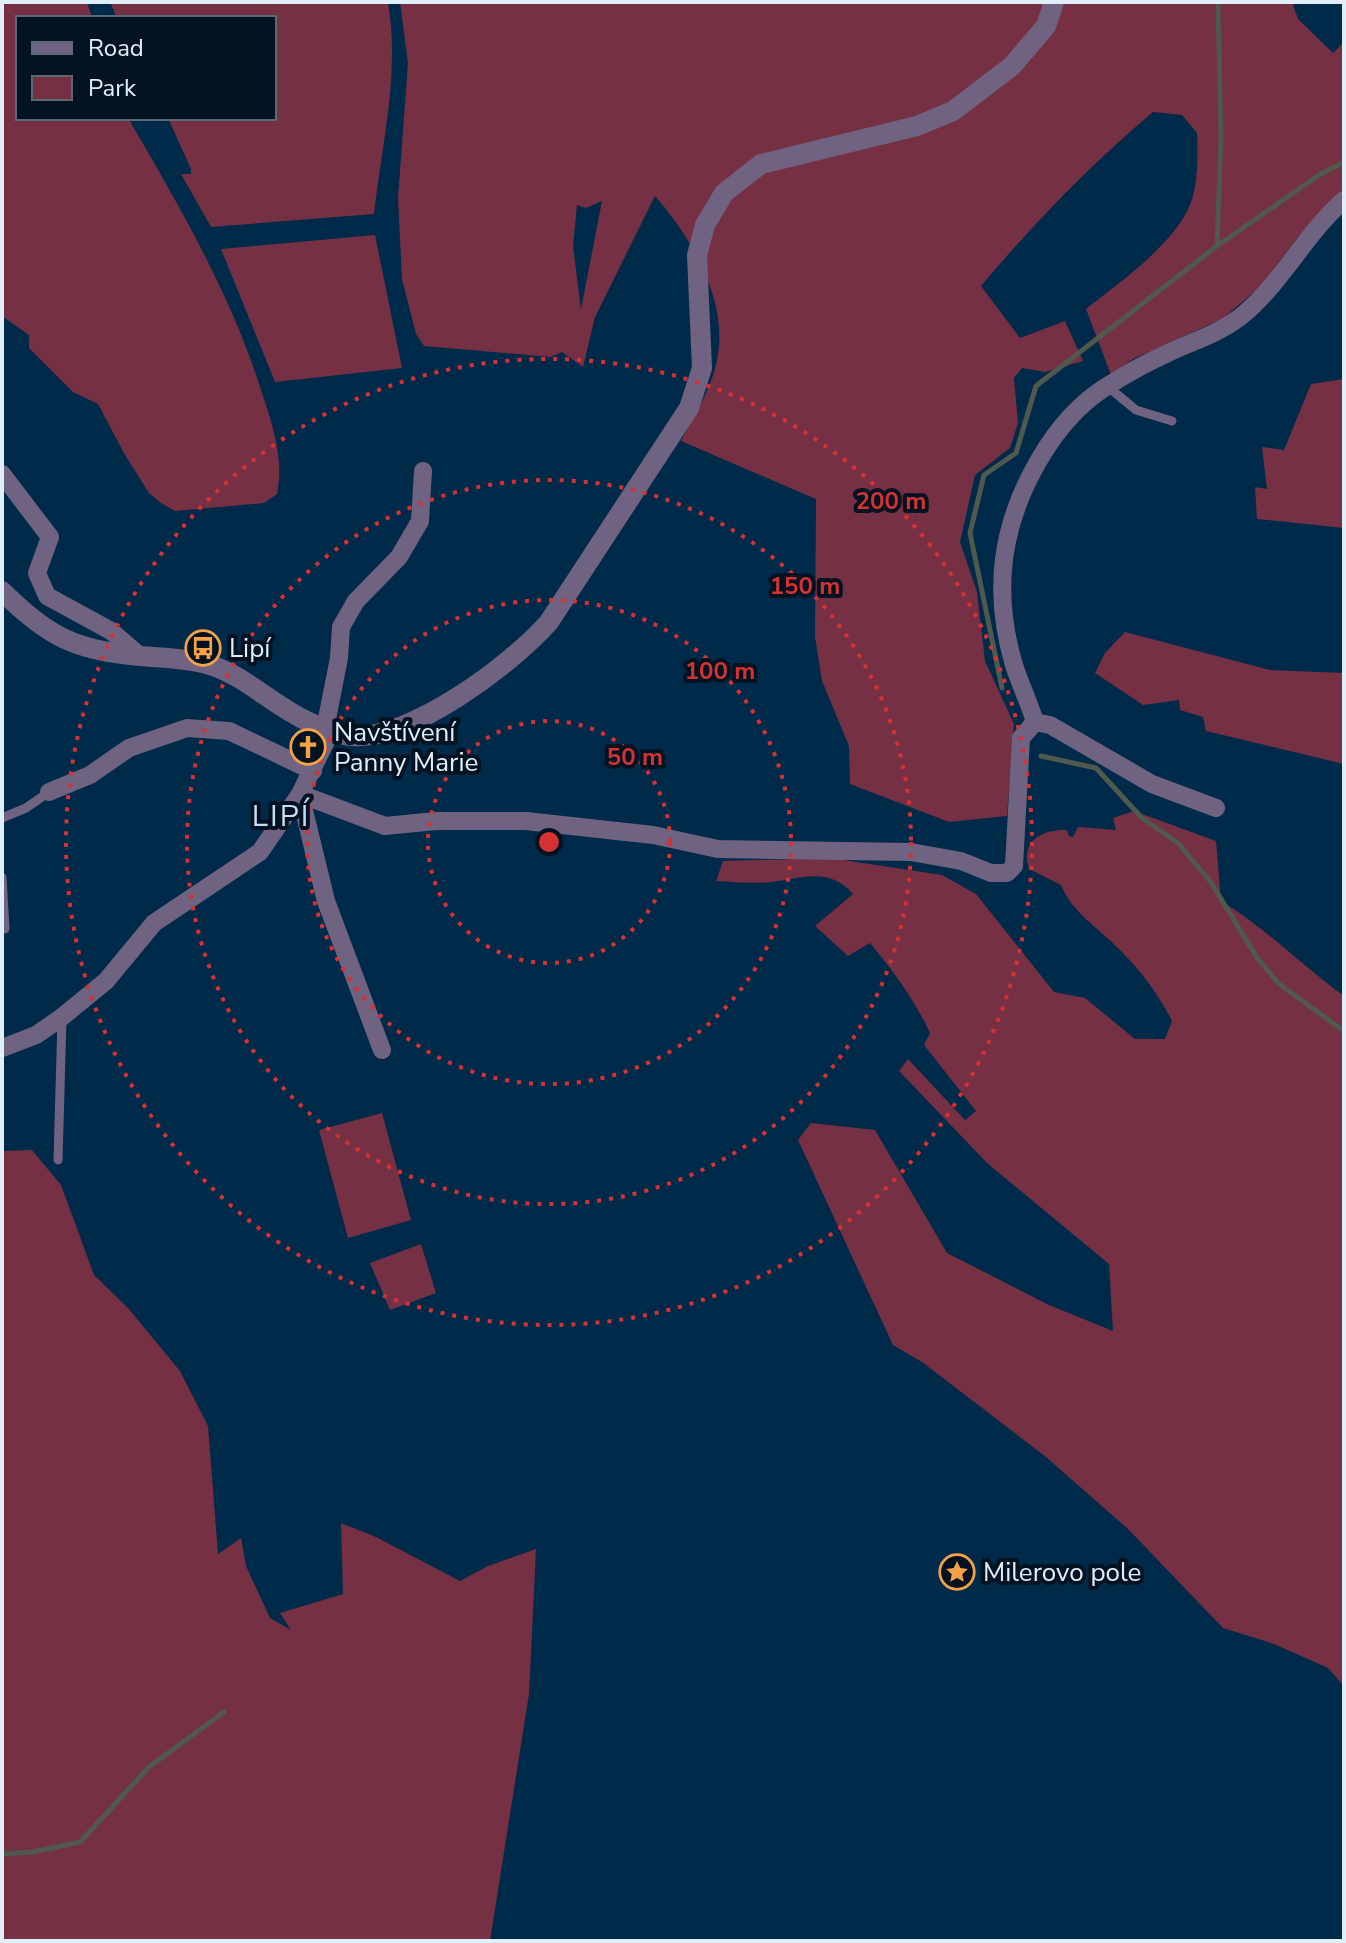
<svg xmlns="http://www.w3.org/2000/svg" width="1346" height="1943" viewBox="0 0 1346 1943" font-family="'Nunito Sans',sans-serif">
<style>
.green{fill:#753043;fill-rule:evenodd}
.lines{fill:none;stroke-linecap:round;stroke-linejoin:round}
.stream{stroke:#4f594d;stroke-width:5}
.service{stroke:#706381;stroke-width:9}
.minor{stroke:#706381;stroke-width:18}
.tertiary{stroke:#706381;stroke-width:20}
.ring{fill:none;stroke:#d73233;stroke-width:4;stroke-dasharray:4 8}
.labels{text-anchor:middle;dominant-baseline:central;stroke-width:8;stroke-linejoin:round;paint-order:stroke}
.poi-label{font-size:26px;fill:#e1effb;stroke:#031220;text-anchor:start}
.quarter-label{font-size:30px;letter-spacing:2px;fill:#c3def7;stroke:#031220}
.centre{fill:#d73233;stroke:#031220;stroke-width:4}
.ring-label{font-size:24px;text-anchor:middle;font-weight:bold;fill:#d73233;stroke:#031220;stroke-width:8;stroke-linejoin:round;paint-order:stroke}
</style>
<rect width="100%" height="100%" fill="#002a4a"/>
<path class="green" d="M2 2H87L92 18H18V118H128C180 207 231 294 262 393 273 426 284 459 277 494L264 503 175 511 161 503 149 493 125 455 98 404 73 392 29 348V335L2 316Z
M110 2H388C400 75 382 142 374 214L211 227 181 174H191V169L168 118H274V18H117Z
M400 2H1292L1298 19 1333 53 1344 42V194L1298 237 1259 288 1222 319 1133 359 1111 375 1086 309C1120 282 1182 239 1193 196 1198 176 1198 153 1197 133L1182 115 1153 112C1090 165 1035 222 981 286L1020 338 1065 321 1083 361 1045 372 1022 368 1014 378 1018 423 1010 448 975 475 960 542 977 592 985 661 1014 724 1007 816 949 822 850 784 849 746 822 681 815 637 816 499 681 441C695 414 714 385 718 354 727 297 690 236 655 196L595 317 583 367 562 352 551 357 424 346 416 334 402 279 398 198 408 63ZM602 201 581 309V310L573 246 577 205 586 208Z
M375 235 402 368 275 382 221 249Z
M1344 379V528L1257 519 1255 487 1267 489 1262 447 1284 450 1311 384Z
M1125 632 1270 670 1344 673V764L1206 731 1203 717 1180 710 1179 700 1143 705 1095 673 1105 653Z
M1134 811 1216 841 1221 901C1266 928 1301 965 1344 996V1686L1328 1668 1274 1644 1223 1628 1128 1529 1046 1457 922 1362 893 1345 798 1140 811 1123 875 1130 947 1253 1049 1305 1113 1331 1109 1264 987 1163 899 1071 908 1059 965 1120 976 1111 924 1045 930 1033C914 999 894 972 870 943L848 956 815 926 853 894C829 867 804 878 772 882 754 884 735 882 716 881L723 861 830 858 942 875 976 894 1054 992 1085 998 1135 1039H1165L1172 1021C1158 994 1142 972 1120 950 1099 928 1072 913 1061 885L1029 869C1020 841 1042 829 1067 830L1069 836 1073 837 1078 827 1116 830 1113 818Z
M382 1113 411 1220 348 1238 319 1130Z
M32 1150 61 1185 94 1275 128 1308 180 1371 208 1426 218 1554 241 1538 246 1566 270 1618 291 1630 280 1613 343 1594 341 1523 376 1537 460 1581 488 1566 536 1549 529 1694 490 1941H2V1151Z
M421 1244 436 1293 390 1310 370 1263Z"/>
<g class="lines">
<path class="stream" d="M1217 246 1319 175 1344 162
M1002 688 970 533 984 475 1016 453 1036 386 1217 246 1221 138 1218 2
M1041 756 1096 768 1142 818 1178 843 1210 881 1258 959 1279 984 1344 1031
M2 1854 33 1852 80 1842 149 1767 224 1712"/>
<path class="service" d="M1107 386 1136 410 1172 421
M2 818 26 808 49 792
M2 877 5 929
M58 1160 62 1019"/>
<path class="minor" d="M2 474 50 537 37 573 47 596 111 631 140 656
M1035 722C1029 702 1020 684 1014 665 992 591 1001 525 1039 460 1057 429 1079 403 1109 385 1128 373 1148 362 1168 353 1193 341 1216 335 1239 318 1281 285 1304 235 1344 200
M325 729 339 658 341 627 356 601 399 557 420 521 423 471
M331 731 300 794 385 826 436 821H526L653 835 718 849 911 852 961 861 991 873H1007L1014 866 1021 738 1035 722 1050 725 1152 784 1216 808
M49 792 90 775 129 748 187 728 229 731 313 771
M300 794 326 901 382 1050
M2 1048 36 1035 62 1017 106 981 154 923 260 852 300 794"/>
<path class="tertiary" d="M2 591C47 636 76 651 140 656 163 658 185 658 207 664 245 675 272 705 307 721 322 728 337 735 353 736 411 740 512 664 549 622L689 408 702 368 697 255 705 225 724 193 761 164 917 126 953 111 1012 66 1046 26 1054 2"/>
</g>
<g class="ring">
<circle cx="549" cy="842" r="121"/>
<circle cx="549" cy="842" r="242"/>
<circle cx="549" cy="842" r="362"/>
<circle cx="549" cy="842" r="483"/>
</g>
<defs>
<symbol id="bus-ring" viewBox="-11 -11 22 22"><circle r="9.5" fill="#031220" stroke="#f5a246" stroke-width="1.5"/><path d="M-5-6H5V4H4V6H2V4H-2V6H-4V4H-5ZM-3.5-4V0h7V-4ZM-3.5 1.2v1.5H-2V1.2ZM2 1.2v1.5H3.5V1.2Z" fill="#f5a246"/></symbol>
<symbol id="church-ring" viewBox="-11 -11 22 22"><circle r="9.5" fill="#031220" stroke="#f5a246" stroke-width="1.5"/><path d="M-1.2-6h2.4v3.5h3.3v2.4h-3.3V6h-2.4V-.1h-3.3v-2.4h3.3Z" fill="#f5a246"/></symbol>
<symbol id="sight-ring" viewBox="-11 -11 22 22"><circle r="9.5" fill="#031220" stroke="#f5a246" stroke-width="1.5"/><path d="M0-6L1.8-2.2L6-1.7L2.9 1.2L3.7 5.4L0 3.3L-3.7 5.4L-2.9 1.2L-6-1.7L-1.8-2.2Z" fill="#f5a246"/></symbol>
</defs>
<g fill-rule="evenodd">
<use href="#bus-ring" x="183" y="628" width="40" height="40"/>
<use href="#church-ring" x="288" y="727" width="40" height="40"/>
<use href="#sight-ring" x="937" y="1552" width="40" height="40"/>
</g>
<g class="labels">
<g class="poi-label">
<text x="229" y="648">Lipí</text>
<text x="334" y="732">Navštívení<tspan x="334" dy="30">Panny Marie</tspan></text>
<text x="983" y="1572">Milerovo pole</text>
</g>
<g class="quarter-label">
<text x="281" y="816">LIPÍ</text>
</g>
</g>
<circle cx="549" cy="842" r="12" class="centre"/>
<g class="ring-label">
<text x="891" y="509">200 m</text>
<text x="805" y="594">150 m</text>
<text x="720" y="679">100 m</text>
<text x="635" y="765">50 m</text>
</g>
<rect width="1346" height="1943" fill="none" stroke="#e1effb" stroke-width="8"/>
<rect x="16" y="16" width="260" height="104" fill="#031220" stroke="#5c6a78" stroke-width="2"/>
<rect x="32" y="42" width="40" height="12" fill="#706381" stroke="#5c6a78" stroke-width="2"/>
<text x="88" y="56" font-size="24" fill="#e1effb">Road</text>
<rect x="32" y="76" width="40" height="24" fill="#753043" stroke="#5c6a78" stroke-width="2"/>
<text x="88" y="96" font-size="24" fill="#e1effb">Park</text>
</svg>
